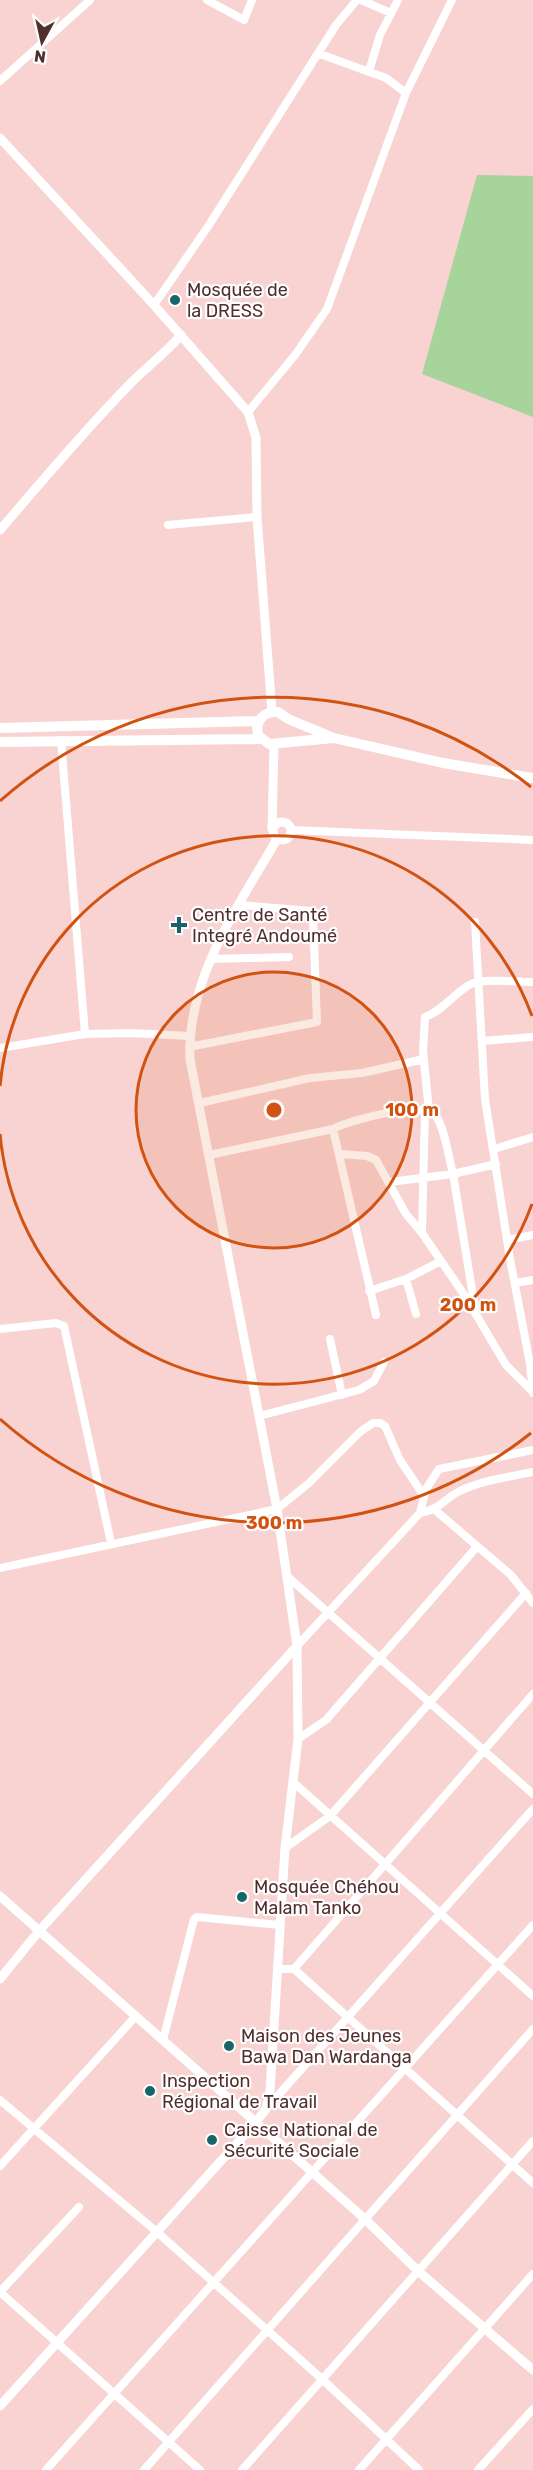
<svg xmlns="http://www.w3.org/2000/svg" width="533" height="2470" viewBox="0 0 533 2470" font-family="Rubik,sans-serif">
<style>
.green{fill:#a6d49b}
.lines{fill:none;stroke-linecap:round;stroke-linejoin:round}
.minor{stroke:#fff;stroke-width:8}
.tertiary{stroke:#fff;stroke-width:9}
.secondary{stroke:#fff;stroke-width:10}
.ring{fill:none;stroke:#d25311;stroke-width:3}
.poi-dot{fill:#176569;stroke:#fefefe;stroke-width:2}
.labels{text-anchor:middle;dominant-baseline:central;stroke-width:4.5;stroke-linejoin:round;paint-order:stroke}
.poi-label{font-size:18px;fill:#522f2f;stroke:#fefefe;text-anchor:start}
.centre{fill:#d25311;stroke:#fefefe;stroke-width:3}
.ring-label{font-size:18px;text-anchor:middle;font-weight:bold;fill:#d25311;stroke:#fefefe;stroke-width:4.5;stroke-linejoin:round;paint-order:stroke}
</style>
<rect width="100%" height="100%" fill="#f8d3d2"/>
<path class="green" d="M477 175 533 176V417L422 374Z"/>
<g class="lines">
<path class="minor" d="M207 0 244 20 252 0
M361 0 391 13
M320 54 386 78 406 93
M369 71 380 35 398 0
M0 81 90 0
M154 305 209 225 336 25 357 0
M248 412 295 355 327 309 406 93 452 0
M168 525 257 517
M61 740 85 1034
M291 830 533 840
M475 922 485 1099 510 1259 530 1364 533 1393
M211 959 289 957
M482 1041 533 1037
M189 1047 317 1022 313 917 311 911 240 905
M0 1048 85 1034 132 1033 189 1036
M200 1103 310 1078 362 1073 424 1059
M429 1111 423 1051 425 1017C444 1010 454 993 471 984 483 978 519 982 533 982
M333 1129 376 1315
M494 1149 533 1137
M340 1154 367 1156 376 1160 406 1214 422 1233 465 1296 506 1365 533 1392
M209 1155 333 1129C350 1120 423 1100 436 1116 445 1129 449 1159 453 1174L496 1164
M390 1182 453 1174 475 1308
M422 1233 425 1110
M507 1240 533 1235
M406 1279 416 1314
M515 1283 533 1280
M369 1291 406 1279 441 1261
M0 1329 56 1323 64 1326 111 1543
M330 1339 342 1395
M259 1416 359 1390 374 1381 384 1362
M533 1450 439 1469 426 1489 420 1513C441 1509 442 1500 460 1491 483 1480 509 1477 533 1472
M435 1510 511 1575 533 1603
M0 1568 277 1509 309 1483 360 1432 373 1423H380L385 1426 400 1460 424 1496
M288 1577 533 1794
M297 1646 420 1513
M298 1739 326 1720 475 1549V1545
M293 1782 533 1996
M285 1848 330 1816 526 1593
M277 1969H294L533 2183
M294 1969 533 1694
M163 2040 194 1919 197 1917 280 1925
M0 2100 157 2232 322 2379 419 2470
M266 2109 533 1809
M0 2166 136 2016
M0 2292 200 2470
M0 2292 79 2207
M46 2470 533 1925
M144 2470 533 2029
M242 2470 533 2141
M359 2470 533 2274
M478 2470 533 2409"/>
<path class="tertiary" d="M0 138 154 305 248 412 256 438 257 517 272 712
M0 530C42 481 83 432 128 386 145 368 165 354 181 335
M273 831a9 9 0 1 1 18 0a9 9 0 1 1-18 0Z
M272 829 274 745
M0 1896 365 2219 418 2271 533 2370
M0 1979 39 1931 297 1646
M0 2406 256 2122 266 2109 270 2091 285 1848 298 1739 297 1646 277 1509 190 1059C187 977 238 907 277 839"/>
<path class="secondary" d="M0 728 258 721
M334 738 269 744 258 735C255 721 263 711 278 712L288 719 334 738 443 763 533 778
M0 742 261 739"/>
</g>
<circle cx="274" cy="1110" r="138" fill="#d25311" fill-opacity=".12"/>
<g class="ring">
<circle cx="274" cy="1110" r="138"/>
<path d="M532 1204A275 275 0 0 1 0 1134M0 1086A275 275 0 0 1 532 1016"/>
<path d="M531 1433A413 413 0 0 1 0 1419M0 801A413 413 0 0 1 531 787"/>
</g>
<g class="poi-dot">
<circle cx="175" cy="300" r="6"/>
<path d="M176 916h6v6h6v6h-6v6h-6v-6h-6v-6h6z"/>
<circle cx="242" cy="1897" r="6"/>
<circle cx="229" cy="2046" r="6"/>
<circle cx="150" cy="2091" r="6"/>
<circle cx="212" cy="2140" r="6"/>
</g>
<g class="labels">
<g class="poi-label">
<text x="187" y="290">Mosquée de<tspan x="187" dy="21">la DRESS</tspan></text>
<text x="192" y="915">Centre de Santé<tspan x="192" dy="21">Integré Andoumé</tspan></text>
<text x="254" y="1887">Mosquée Chéhou<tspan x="254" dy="21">Malam Tanko</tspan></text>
<text x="241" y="2036">Maison des Jeunes<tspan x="241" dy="21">Bawa Dan Wardanga</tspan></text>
<text x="162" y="2081">Inspection<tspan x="162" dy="21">Régional de Travail</tspan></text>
<text x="224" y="2130">Caisse National de<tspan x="224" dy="21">Sécurité Sociale</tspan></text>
</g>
</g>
<circle cx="274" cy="1110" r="9" class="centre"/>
<g class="ring-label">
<text x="412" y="1116">100 m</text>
<text x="468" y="1311">200 m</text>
<text x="274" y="1529">300 m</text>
</g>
<g transform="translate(42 42) rotate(188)" stroke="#fefefe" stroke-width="4.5" paint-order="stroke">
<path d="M0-4.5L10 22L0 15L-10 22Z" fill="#522f2f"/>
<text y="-9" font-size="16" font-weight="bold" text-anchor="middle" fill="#522f2f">N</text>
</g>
</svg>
